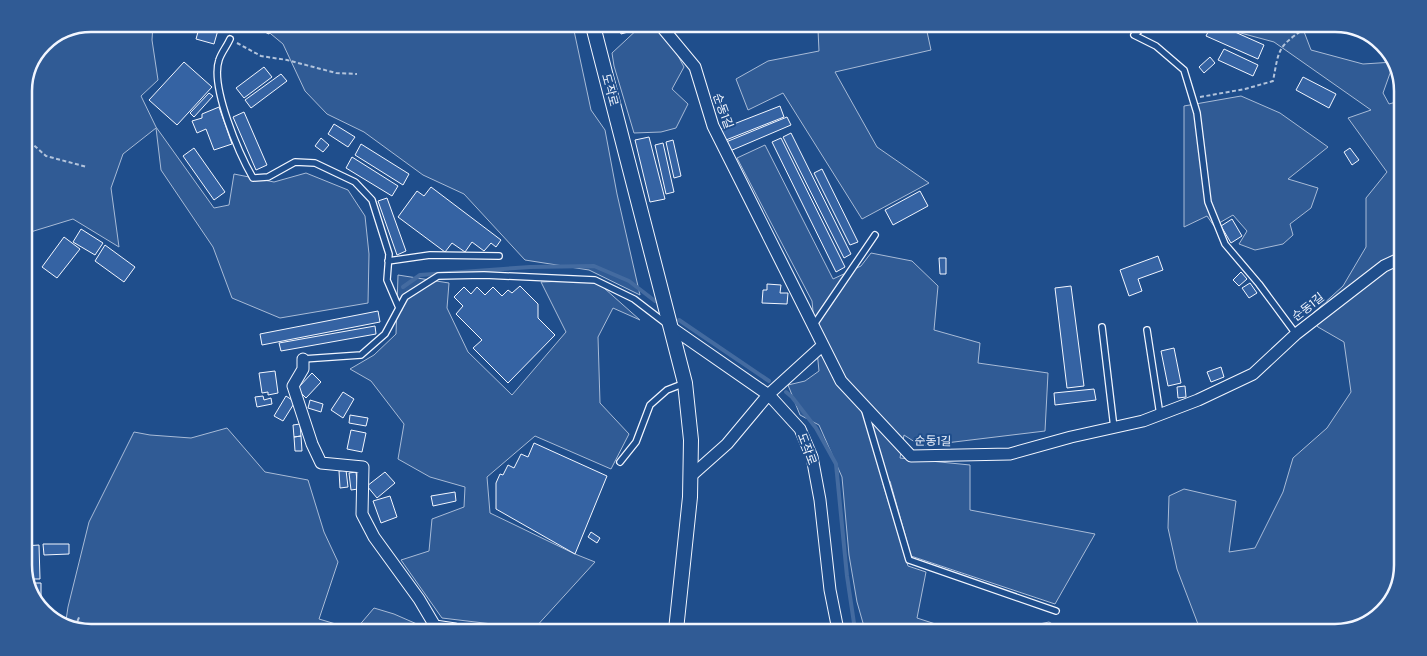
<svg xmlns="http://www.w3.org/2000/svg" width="1427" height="656" viewBox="0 0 1427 656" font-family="'DM Sans','Noto Sans KR',sans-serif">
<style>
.built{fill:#305b95;stroke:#a8bbd7}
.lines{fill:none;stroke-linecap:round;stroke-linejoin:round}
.stream{stroke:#446ba0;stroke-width:4}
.building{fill:#3563a3;stroke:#f2f6ff}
.service-casing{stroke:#f2f6ff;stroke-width:8}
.minor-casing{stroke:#f2f6ff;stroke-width:13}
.tertiary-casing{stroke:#f2f6ff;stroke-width:16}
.path{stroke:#b3c4dc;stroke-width:2;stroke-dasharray:4 2.5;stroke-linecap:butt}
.service{stroke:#1f4e8c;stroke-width:5.5}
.minor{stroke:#1f4e8c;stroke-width:11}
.tertiary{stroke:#1f4e8c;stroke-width:14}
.labels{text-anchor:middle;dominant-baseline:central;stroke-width:4;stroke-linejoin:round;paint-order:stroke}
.street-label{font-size:12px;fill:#f2f6ff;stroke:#1f4e8c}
.rim{fill:none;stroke:#f2f6ff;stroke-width:2.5}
</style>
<rect width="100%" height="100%" fill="#1f4e8c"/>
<path class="built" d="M92 24H153L152 40 158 80 141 96 156 127 214 208 229 205 234 174 274 182 306 173 348 190 365 216 369 254 368 303 280 318 232 298 213 247 161 170 156 128 123 154 111 188 119 247 73 219 24 234V87L44 43Z
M259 24 573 26 591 110 605 130 617 194 640 295 589 270 525 260 464 194 423 175 364 132 327 114 305 91 283 44Z
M641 26H653L676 52 684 67 672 89 688 104 676 128 661 132 634 133 614 66 612 53Z
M814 27H926L931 50 835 72 877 147 929 183 862 219 783 93 748 110 736 79 768 61 819 51 818 30Z
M1222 28 1303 29 1311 50 1363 64 1394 62 1383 93 1389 104 1403 100 1398 591 1373 621 1336 632H1201L1177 569 1168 528 1169 496 1184 489 1236 501 1229 552 1255 548 1283 492 1293 458 1327 428 1351 392 1344 342 1318 327 1309 317 1343 286 1366 247V198L1387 172 1348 118 1371 110 1274 42Z
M1241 96 1280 113 1328 147 1288 179 1318 188 1311 208 1290 224 1293 235 1283 244 1255 250 1239 244 1247 231 1233 215 1214 226 1207 216 1184 227V106Z
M765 145 833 279 861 266 871 253 912 261 938 286 934 330 980 343 978 363 1048 373 1045 431 921 446 904 435 900 458 970 465V510L1095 534 1055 604 911 556 890 481 883 484 908 566 926 572 917 618 957 631 865 630 857 602 849 555 842 477 819 425 800 415 788 385 805 381 819 371 812 301 737 158Z
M398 275 449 283 447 308 468 352 512 395 566 332 541 282 595 280 640 320 613 308 598 337 600 403 629 434 611 469 535 436 487 477 490 513 575 554 595 562 534 629 442 618 401 560 429 551 432 519 464 507 465 487 430 477 398 459 404 424 371 381 350 369 374 355 396 334Z
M227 428 265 472 308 480 324 532 338 562 319 619 349 628 65 627 68 607 89 522 134 432 150 435 191 438Z
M374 608 394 614 426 628H357Z
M1049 622 1065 631H1006Z"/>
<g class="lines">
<path class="stream" d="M403 287 420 275 530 267 594 266 629 281 655 301
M679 320 769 381
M786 392 792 397 816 428 836 464 847 576 855 630"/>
</g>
<path class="building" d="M260 24H266L272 27 269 34 258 29Z
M200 25 218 30 214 44 196 39Z
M619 26H634L635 30 621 34Z
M1210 28H1226L1264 45 1258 59 1206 36Z
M1224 49 1258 65 1253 76 1218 60Z
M1210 57 1215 63 1204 73 1199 67Z
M184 62 212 87 177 125 149 100Z
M264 67 272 77 244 98 236 88Z
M281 74 287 81 251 108 245 100Z
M1303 77 1336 94 1329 108 1296 90Z
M209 93 213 96 194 117 190 113Z
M780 106 784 117 726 140 721 129Z
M219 107 232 144 214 150 206 129 197 133 192 121 202 118V114Z
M244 112 267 165 256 170 233 117Z
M787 117 791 125 730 151 726 142Z
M334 124 355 137 348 147 328 134Z
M791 133 851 254 844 258 783 137Z
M649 137 665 199 650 202 635 140Z
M321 138 329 145 323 152 315 146Z
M781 138 845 267 836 272 772 142Z
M673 140 681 176 674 178 666 142Z
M663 143 674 192 666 194 655 145Z
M361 144 409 174 403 185 355 155Z
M194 148 225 192 214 200 183 156Z
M1350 148 1359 160 1352 165 1344 152Z
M352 157 398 186 392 196 346 168Z
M822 169 858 242 850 245 814 173Z
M431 187 501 240 496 247 491 243 484 251 472 242 465 252 452 243 445 252 398 217 417 191 424 196Z
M920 191 928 206 893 225 885 210Z
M387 198 406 251 397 255 378 201Z
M1232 219 1242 236 1231 243 1221 226Z
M81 229 103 243 95 255 73 242Z
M64 237 80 249 57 278 42 267Z
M105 245 135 267 124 282 95 261Z
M1158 256 1163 270 1138 279 1142 291 1129 296 1120 270Z
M939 258H946V274H940Z
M1241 272 1247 279 1239 286 1233 280Z
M1250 283 1257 293 1249 298 1242 288Z
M767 284 781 285 780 293H788L787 304 762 303 763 290H767Z
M520 286 538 304V318L555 335 508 383 473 348 482 340 456 314 463 306 454 297 464 287 471 294 477 287 485 295 493 287 502 296 508 290 512 293Z
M1071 286 1084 386 1067 388 1055 288Z
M378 311 380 322 262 345 260 334Z
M24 321H31L32 354 24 355Z
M375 326 376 334 281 351 279 343Z
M1174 348 1181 383 1168 386 1161 351Z
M1221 367 1224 377 1211 382 1207 372Z
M275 371 278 393 268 395V392L262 393 259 373Z
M312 373 321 382 306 398 297 389Z
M1185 386 1186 397 1178 398 1177 387Z
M1094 389 1096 400 1055 405 1054 393Z
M343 392 354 399 343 418 331 410Z
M263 396 264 400 271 398 272 404 257 407 255 397Z
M286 396 295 402 283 421 274 416Z
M310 400 323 404 321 412 308 408Z
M350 415 368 418 366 426 349 423Z
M300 424 301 436 294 437 293 425Z
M351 430 366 433 362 452 347 449Z
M301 436 302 451H295L294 437Z
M534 443 607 476 575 554 496 509V483L500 474 503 475 508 465 514 468 521 454 528 457Z
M346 470 348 487 340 488 339 471Z
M356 472 358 489 351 490 349 473Z
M385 472 395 483 377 498 367 486Z
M455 492 456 501 433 506 431 496Z
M390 496 397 517 381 523 373 501Z
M591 532 600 538 597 543 588 537Z
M43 544H69V554L44 555Z
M39 545 40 579H27L24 569V546Z
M29 583H41V607L35 602Z"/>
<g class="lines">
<defs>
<path id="service" d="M1142 28 1134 35 1156 46 1184 70 1197 113 1208 202 1225 244 1259 284 1296 334
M230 39C227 46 221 53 219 60 210 86 239 154 253 178L268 177 295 162 315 163 355 182 372 200 389 254 387 280 399 308
M388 261 430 255 499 256
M813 326 875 235
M1102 327 1114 428
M1147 330 1160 415
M303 359 361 355 385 334 405 297 438 276 484 275 595 280 634 299 668 325
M865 411 909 560 1056 611
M620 462 636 442 650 405 667 390 685 383"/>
<path id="minor" d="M661 26 695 67 713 126 841 381 911 456 1010 454 1071 437 1143 421 1198 400 1253 374 1296 334 1384 266 1401 258
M672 328 770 396 800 429 812 457 820 500 830 590 838 630
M303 359V369L293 386 312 444 321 463 363 467 362 514 374 537 419 599 435 626 455 629
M691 476 727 444 768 395 823 345"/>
<path id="tertiary" d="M593 26 685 383 691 440 690 497 676 630"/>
</defs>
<use href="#service" class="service-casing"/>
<use href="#minor" class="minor-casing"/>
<use href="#tertiary" class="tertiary-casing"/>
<path class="path" d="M237 43 261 56 287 60 336 73 357 74
M1200 97 1245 89 1273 81C1279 50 1277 47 1304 29
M24 138 28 140 46 156 87 167
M1399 349 1400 350
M75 627 80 615"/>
<use href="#service" class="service"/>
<use href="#minor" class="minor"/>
<use href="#tertiary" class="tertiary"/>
</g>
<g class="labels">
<g class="street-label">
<text transform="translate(610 90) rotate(75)">도작로</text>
<text transform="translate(723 111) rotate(70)">순동1길</text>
<text transform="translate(1308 307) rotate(-38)">순동1길</text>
<text transform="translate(933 441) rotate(1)">순동1길</text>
<text transform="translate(807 449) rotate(70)">도작로</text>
</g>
</g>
<path d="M0 0H1427V656H0ZM91 32H1335A59 59 0 0 1 1394 91V565A59 59 0 0 1 1335 624H91A59 59 0 0 1 32 565V91A59 59 0 0 1 91 32Z" fill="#305b95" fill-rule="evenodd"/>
<path class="rim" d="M91 32H1335A59 59 0 0 1 1394 91V565A59 59 0 0 1 1335 624H91A59 59 0 0 1 32 565V91A59 59 0 0 1 91 32Z"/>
</svg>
